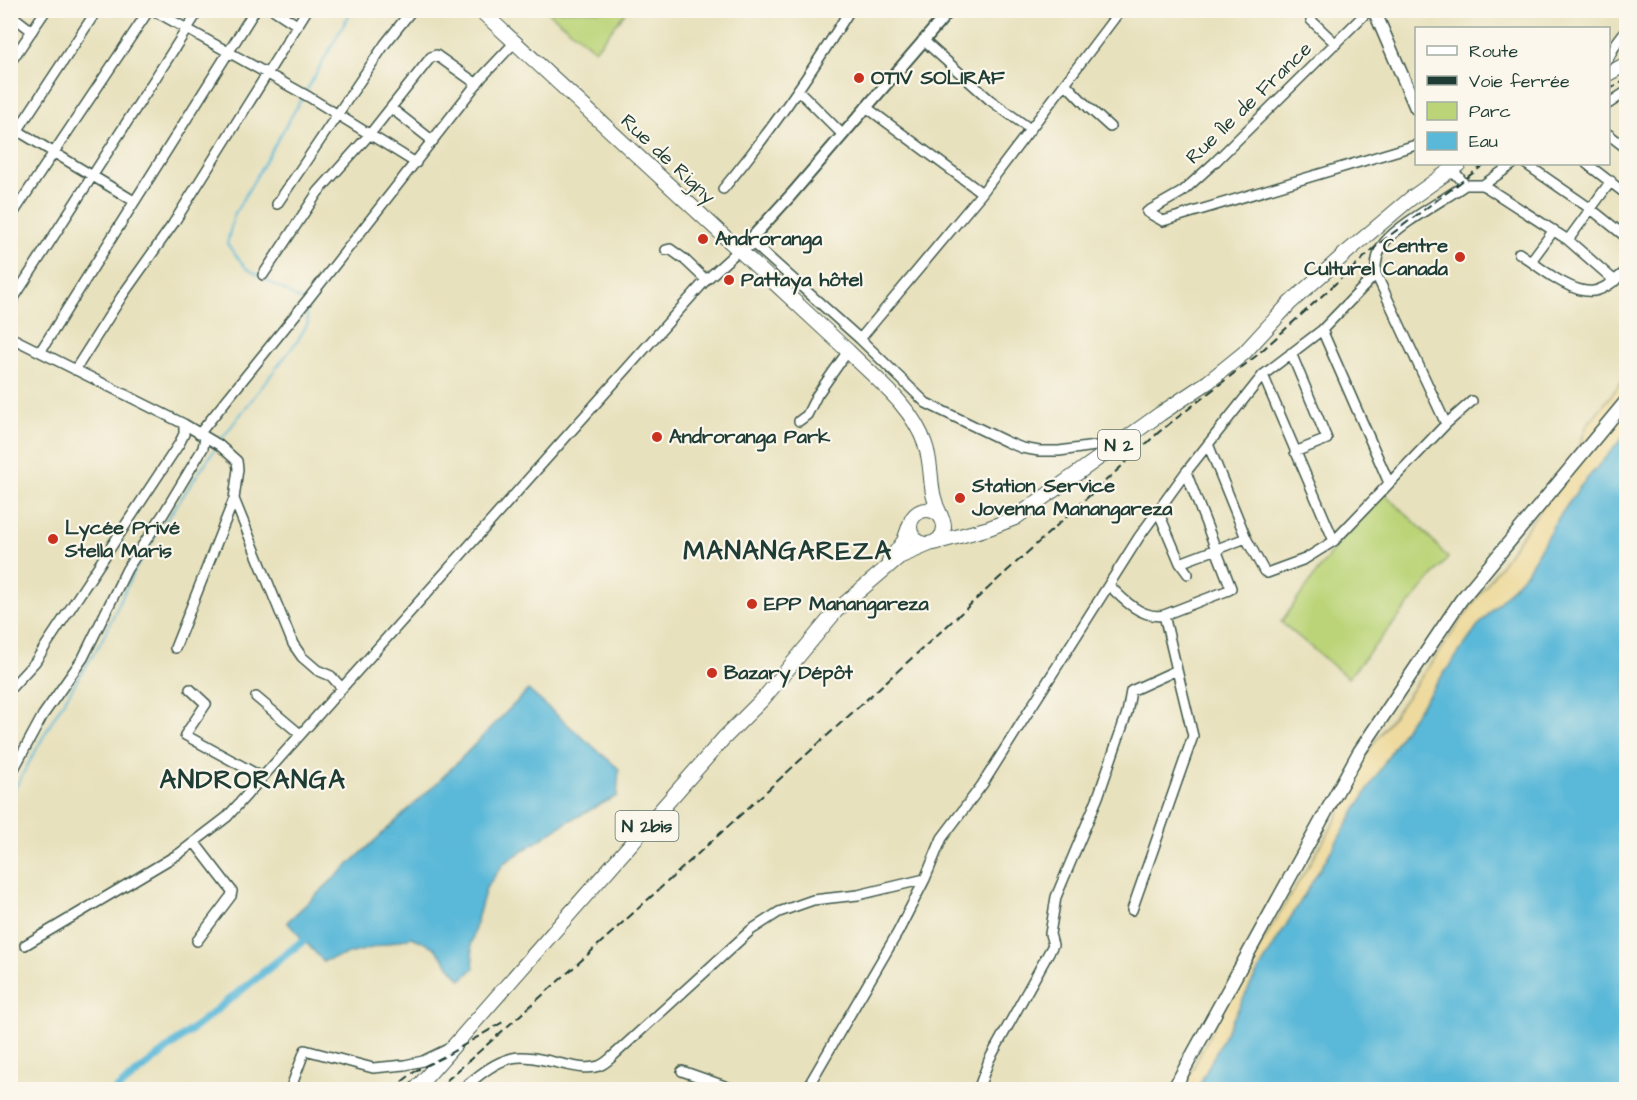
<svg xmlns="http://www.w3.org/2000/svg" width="1637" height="1100" viewBox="0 0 1637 1100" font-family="'Architects Daughter',sans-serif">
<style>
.green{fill:#bbd478;stroke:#6d8856;stroke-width:1.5}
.sand{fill:#eeda9e;stroke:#868c69;stroke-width:1.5}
.water{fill:#5ab8d8;stroke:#3c7a86;stroke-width:1.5}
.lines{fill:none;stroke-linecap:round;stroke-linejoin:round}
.stream{stroke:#5ab8d8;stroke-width:2}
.canal{stroke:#5ab8d8;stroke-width:8}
.minor-casing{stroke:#3d5649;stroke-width:12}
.tertiary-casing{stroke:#3d5649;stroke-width:14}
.secondary-casing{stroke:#3d5649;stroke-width:15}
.primary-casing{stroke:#3d5649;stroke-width:16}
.minor{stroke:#fff;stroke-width:9}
.tertiary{stroke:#fff;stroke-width:10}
.secondary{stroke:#fff;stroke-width:12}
.primary{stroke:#fff;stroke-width:14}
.rail{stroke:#1f3d34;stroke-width:2;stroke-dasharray:9 4.5;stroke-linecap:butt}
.poi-dot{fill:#c8321e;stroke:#fbf7ec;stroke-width:2}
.labels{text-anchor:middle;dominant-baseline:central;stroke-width:4.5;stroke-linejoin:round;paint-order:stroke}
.shield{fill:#fbf7ec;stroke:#61756b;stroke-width:1.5}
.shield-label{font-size:18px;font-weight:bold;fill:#1f3d34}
.poi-label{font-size:20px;font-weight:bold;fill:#1f3d34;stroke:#fbf7ec;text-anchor:start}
.street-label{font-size:20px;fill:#1f3d34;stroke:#fbf7ec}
.district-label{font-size:26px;font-weight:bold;letter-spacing:1.5px;fill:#1f3d34;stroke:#fbf7ec}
</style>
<rect width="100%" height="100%" fill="#fbf7ec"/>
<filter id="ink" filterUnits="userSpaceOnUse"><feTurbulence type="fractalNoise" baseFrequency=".0167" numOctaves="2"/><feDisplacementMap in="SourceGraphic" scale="12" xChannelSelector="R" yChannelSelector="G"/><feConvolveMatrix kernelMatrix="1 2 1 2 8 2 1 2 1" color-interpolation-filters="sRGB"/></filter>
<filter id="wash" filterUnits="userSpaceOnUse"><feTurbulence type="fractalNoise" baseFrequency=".008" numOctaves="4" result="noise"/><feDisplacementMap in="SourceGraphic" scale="24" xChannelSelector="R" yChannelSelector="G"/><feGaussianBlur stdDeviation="1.35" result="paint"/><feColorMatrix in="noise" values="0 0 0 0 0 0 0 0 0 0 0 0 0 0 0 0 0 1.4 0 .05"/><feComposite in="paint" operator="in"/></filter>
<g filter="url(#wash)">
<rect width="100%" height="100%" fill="#e8e1bd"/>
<path class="green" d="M547 11H627L595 50Z
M1385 494 1423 530 1448 558 1348 678 1281 622 1339 542Z"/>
<path class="sand" d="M1626 377V434L1579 488 1553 526 1528 570 1479 625 1407 725 1253 980 1197 1089 1182 1090 1221 1012 1248 966 1336 820 1359 764 1574 462 1587 425Z"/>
<path class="water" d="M1626 434V1089H1197L1253 980 1407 725 1479 625 1528 570 1553 526 1579 488Z
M528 690 619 769 617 796 567 822 504 863 486 888 478 916 471 944 474 968 461 980 434 947 412 937 323 961 287 922 438 782Z"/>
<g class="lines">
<path class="stream" d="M305 93 352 10
M302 301 246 268 227 244 234 215 302 98
M220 441 298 340 308 323 305 308
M10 797 56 714 101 642 134 571 154 538 217 446"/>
<path class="canal" d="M116 1090 304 940"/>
</g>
</g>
<g filter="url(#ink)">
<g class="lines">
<defs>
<path id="minor" d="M153 10 309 97 416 163
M274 10 297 25
M10 14 32 31
M1311 20 1336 44
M923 40 990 100 1030 129
M1608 59 1617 42 1626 30
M10 63 46 10
M1065 83 1089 108 1110 127
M798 90 842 134
M1608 104 1626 92
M866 107 982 193
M391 108 433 141
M10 126 134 201
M1608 134 1626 148
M10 142 97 10
M1526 164 1591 209 1626 237
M1587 164 1626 194
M1465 185H1483L1513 164
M1483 185 1568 240 1611 181
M723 189C770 133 811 73 850 10
M277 204 385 44 412 10
M1147 212 1182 192 1214 163 1369 10
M1147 212 1163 221 1416 145
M10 218 149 10
M1568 240 1615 281
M743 247 755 245 860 339 926 403 1007 442 1022 448 1039 451H1059L1117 443
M666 250 670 249 684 259 706 280
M1519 253C1537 265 1572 295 1594 291 1606 289 1618 278 1626 271
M1531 261 1554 230
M1376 274 1446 424
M263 275 318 192 370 134 431 57 436 55 477 84
M10 304 199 10
M1322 330 1389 483
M10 337 184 424 219 445 237 461 238 469 234 499 293 644 302 657 317 670 331 676 341 687
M860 339 982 193 1116 16 1119 10
M40 352 255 10
M1291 353 1327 439 1295 452
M75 370 122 296 173 224 307 10
M1263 375 1334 541
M799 421 807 415 817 395 848 351
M199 434 309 298 482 77 515 42
M1208 444 1246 538 1264 571 1267 573 1305 559 1334 541 1446 424 1472 401
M1158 511 1180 563 1188 574
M1180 563 1246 538
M1164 615 1229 590 1231 588 1186 472
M175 648 234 499
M10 689 35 662 179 444 184 434V424
M190 689 206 704 185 735 262 777
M256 697 300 734
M10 776 43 715 83 658 127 569 164 513 203 448 205 437
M195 843 232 891 231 896 197 941
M1132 910 1193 736 1177 670
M25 945 180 853 227 817 706 280 739 250
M682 1071 736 1090
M290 1090 305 1050 373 1068 405 1065 423 1061 448 1049
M461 1090C477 1077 492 1063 512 1058 537 1052 577 1074 599 1066 604 1064 610 1059 614 1055L751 930 779 912 813 900 858 895 925 879
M806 1090 898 932 925 879 942 838 982 785 1139 537 1186 472 1263 375 1322 330 1376 274C1375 264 1378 251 1384 243 1399 224 1444 200 1465 185L1458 176 1448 172
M978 1090 989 1060 1053 945 1050 934 1056 897 1098 797 1127 713 1131 691 1177 670 1164 615C1143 620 1122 599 1109 585"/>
<path id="tertiary" d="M747 243 791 195 950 10"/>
<path id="secondary" d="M1374 10 1416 108
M1173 1090 1359 752 1461 600 1626 401"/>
<path id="primary" d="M480 10 848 351C876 379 912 406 925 444 934 469 927 490 941 516
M1608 74 1626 64
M910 527a17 17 0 1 1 34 0a17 17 0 1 1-34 0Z
M934 543 989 528 1015 518 1160 414 1208 382 1244 353 1290 303 1346 253 1410 199 1459 164
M889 561 904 541 910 524
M415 1090 723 739 763 699 836 611 899 557 932 543"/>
</defs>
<use href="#minor" class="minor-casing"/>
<use href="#tertiary" class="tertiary-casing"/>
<use href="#secondary" class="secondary-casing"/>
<use href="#primary" class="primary-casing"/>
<use href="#minor" class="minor"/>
<use href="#tertiary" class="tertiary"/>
<use href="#secondary" class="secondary"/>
<use href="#primary" class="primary"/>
<path class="rail" d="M1608 90 1626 80
M391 1090 417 1070 447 1055 503 1022
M436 1090 572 969 1159 432 1256 356 1381 242 1485 164"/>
</g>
</g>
<g class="poi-dot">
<circle cx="859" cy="78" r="6"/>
<circle cx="703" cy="239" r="6"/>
<circle cx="1460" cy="257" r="6"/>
<circle cx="729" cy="280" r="6"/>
<circle cx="657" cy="437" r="6"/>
<circle cx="960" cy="498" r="6"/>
<circle cx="53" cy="539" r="6"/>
<circle cx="752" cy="604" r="6"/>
<circle cx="712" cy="673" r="6"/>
</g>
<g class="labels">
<g class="shield">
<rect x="1098" y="430" width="42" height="30" rx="4.5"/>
<rect x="615.5" y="811" width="63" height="30" rx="4.5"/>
</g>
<g class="shield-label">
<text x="1119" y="445">N 2</text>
<text x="647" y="826">N 2bis</text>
</g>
<g class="poi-label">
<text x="871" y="78">OTIV SOLIRAF</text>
<text x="715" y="239">Androranga</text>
<text x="1448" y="246" text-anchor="end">Centre<tspan x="1448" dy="23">Culturel Canada</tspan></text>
<text x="741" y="280">Pattaya hôtel</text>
<text x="669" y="437">Androranga Park</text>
<text x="972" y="486">Station Service<tspan x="972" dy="23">Jovenna Manangareza</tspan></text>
<text x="65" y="528">Lycée Privé<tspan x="65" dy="23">Stella Maris</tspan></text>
<text x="764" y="604">EPP Manangareza</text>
<text x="724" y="673">Bazary Dépôt</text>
</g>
<g class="street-label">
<text transform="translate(1249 103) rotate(-44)">Rue Île de France</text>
<text transform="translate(668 159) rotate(43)">Rue de Rigny</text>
</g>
<g class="district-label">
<text x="788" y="551">MANANGAREZA</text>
<text x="253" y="780">ANDRORANGA</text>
</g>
</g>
<rect width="1637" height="1100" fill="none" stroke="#fbf7ec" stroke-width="36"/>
<rect x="1415" y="27" width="195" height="138" fill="#fbf7ec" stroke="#a3ada2" stroke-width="1.5"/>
<rect x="1427" y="46" width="30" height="9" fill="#ffffff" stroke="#a3ada2" stroke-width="1.5"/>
<text x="1469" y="57" font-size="18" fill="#1f3d34">Route</text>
<rect x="1427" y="76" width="30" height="9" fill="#1f3d34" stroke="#a3ada2" stroke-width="1.5"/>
<text x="1469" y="87" font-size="18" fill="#1f3d34">Voie ferrée</text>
<rect x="1427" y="102" width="30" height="18" fill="#bbd478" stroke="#a3ada2" stroke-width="1.5"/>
<text x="1469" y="117" font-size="18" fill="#1f3d34">Parc</text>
<rect x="1427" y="132" width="30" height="18" fill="#5ab8d8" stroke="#a3ada2" stroke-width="1.5"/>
<text x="1469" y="147" font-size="18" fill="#1f3d34">Eau</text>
</svg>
